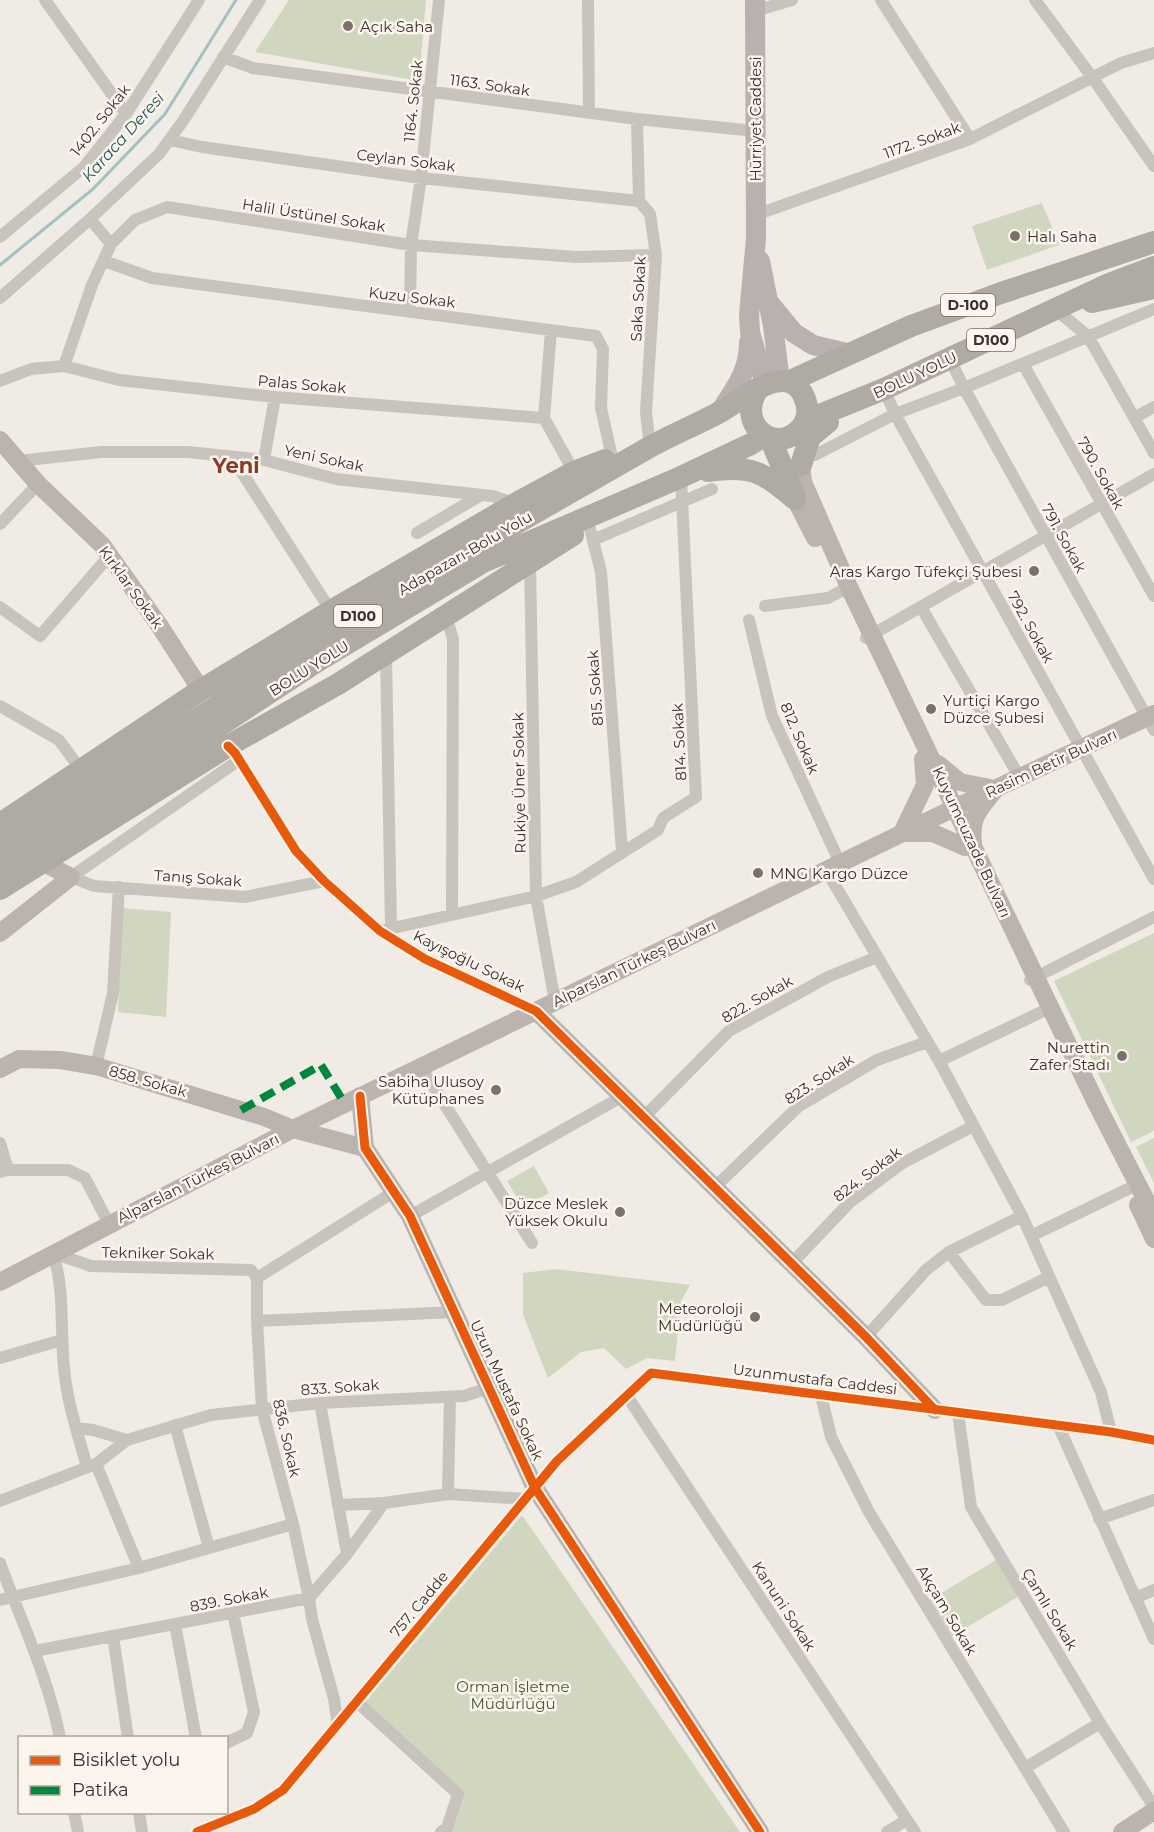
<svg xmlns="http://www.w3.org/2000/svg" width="1154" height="1832" viewBox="0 0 1154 1832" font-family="Montserrat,sans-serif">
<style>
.green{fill:#d1d6bf}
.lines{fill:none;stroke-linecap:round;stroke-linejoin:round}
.stream{stroke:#a1c2c1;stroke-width:3}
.street{stroke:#c9c3be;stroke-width:12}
.secondary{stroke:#bab3ae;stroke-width:18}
.primary{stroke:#b8b1ad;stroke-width:20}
.highway{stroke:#afaaa4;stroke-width:22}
.quiet{stroke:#00873e;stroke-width:8;stroke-dasharray:15 8;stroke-linecap:butt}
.cycleway-casing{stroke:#fbf5ee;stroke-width:13}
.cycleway{stroke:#e8590c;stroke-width:9}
.poi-dot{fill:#7a716c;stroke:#fbf5ee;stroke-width:2}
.labels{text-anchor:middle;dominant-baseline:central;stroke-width:5;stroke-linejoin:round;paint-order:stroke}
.shield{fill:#fbf5ee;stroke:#756b66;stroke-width:1.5}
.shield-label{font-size:14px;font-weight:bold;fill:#3b302b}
.poi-label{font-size:15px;fill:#3b302b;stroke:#fbf5ee;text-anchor:end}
.street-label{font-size:15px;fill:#3b302b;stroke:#fbf5ee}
.park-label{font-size:15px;fill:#4a5a2e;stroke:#fbf5ee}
.water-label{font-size:16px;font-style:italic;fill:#1f5a5e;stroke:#fbf5ee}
.district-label{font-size:21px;font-weight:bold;fill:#8c3b22;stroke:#fbf5ee}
</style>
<rect width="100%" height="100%" fill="#f0ebe5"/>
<path class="green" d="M289 0H426L419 81 255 52Z
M1042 203 1059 245 987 270 972 226Z
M122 908 171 912 166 1017 118 1012Z
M1154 933V1131L1131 1142 1054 981Z
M1154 1138V1183L1136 1147Z
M534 1166 549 1193 523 1208 507 1181Z
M556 1269 690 1285 681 1301 675 1361 647 1358 626 1369 604 1348 581 1352 548 1378 523 1315V1273Z
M522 1515 740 1832H444L462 1796 364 1704Z
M1001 1557 1023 1594 947 1639 925 1603Z"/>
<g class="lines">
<path class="stream" d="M0 265 93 189 165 114 236 0"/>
<path class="street" d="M45 0 126 114
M588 0 589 113
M881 0 970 139
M1035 0 1092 77 1154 166
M755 11 792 0
M223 57 253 68 637 119 755 131
M637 119 639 201 650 214 656 255 646 412 650 447
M170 140 202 147 421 178 639 201
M755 215 970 139 1121 63 1154 53
M90 219 111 244
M0 237 84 167 126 114 199 0
M104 261 152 278 596 336 603 349 601 408 612 457
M0 298 90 219 159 154 183 121 260 0
M1056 310 1088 336 1154 453
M410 312 411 245 421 178 439 0
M950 359 964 388 1154 730
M1023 364 1154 596
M64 366 92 285 111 244 135 220 167 207 411 245 577 257 656 255
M0 381 31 369 64 366 119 380 275 397 544 418 574 472
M884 389 895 414 1154 879
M544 418 551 330
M1134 418 1154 407
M815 455 895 414 964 388 1154 309
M232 457 331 611
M264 460 275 397
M18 461 101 452H188L264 460 336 479 492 496 515 503
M0 524 38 484
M589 525 601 572 622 851
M417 533 481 495
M593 540 712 489
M530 562 536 896 555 1002
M765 606 828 598 849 587
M0 607 40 636 109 556
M921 607 1020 778
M446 616 453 639 452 915
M749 620 772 716 840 863
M866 638 1154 474
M386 654 391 928
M0 706 59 740 81 770
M228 746 235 753 296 851 324 881 380 931 425 959 536 1011
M826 870 939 1061 1022 1216 1101 1392 1111 1432
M71 877 94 886 245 897 324 881
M71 877 239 760
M380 931 536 896 576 882 658 830 663 818 696 797 681 477
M1030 980 1154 917
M939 1061 1052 1007
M96 1066 113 993 119 887
M421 1067 532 1243
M644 1117 729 1031 828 977 877 957
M0 1143 8 1170 0 1172
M8 1170H68L85 1178 109 1224
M715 1187 799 1106 877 1060 927 1042
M410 1216 623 1096
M1031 1236 1130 1188
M949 1252 986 1300H1002L1049 1277
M53 1253C65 1290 60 1329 64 1368 67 1402 78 1434 87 1467
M53 1253 91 1266 251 1270 257 1278
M792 1263 849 1203 901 1164 973 1126
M257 1321 455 1312
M866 1337 926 1270 949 1252 1022 1216
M0 1358 62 1340
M821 1395 831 1437 869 1512 1064 1832
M627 1396 915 1832
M320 1403 347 1554
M958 1413 971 1507 1100 1723 1154 1807
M175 1425 209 1548
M1058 1425 1154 1639
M76 1428 93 1430 127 1440
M96 1464 139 1568
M448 1494 450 1397
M0 1501 96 1464 127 1440 211 1415 320 1403 464 1396 489 1388
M338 1505 384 1503 448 1494 526 1499
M1099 1519 1154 1500
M0 1563C21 1621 48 1676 60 1738
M1135 1598 1154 1590
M0 1600 139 1568 293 1524
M175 1624 196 1738
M113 1636 128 1738
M35 1651 309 1598 347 1554 384 1503
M356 1701 458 1794 447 1828 441 1832
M338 1725 334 1699 312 1619 309 1598 293 1524 262 1409 257 1321V1278L395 1191
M226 1743 247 1733 254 1712 233 1613
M1025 1768 1100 1723
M74 1812 78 1832
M139 1812 142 1832
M197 1832 254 1809 283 1790 557 1461 651 1373 1111 1432 1154 1440
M887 1832 907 1820"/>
<path class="secondary" d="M0 440 38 484 102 545 159 625 201 690
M801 465 803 482 849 587 1097 1105 1154 1216
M795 499 815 538
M938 764 960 782 995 789
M902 833 925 785 923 759
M907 833H933L965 847
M973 843C970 817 979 810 994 791
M0 933 71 877 42 862
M536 1011 866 1337 935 1410
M0 1069 19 1059 60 1060 96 1066 264 1117 293 1129 365 1148
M360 1096 365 1148 410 1216 535 1488 760 1832
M1138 1205 1154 1239
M0 1282 293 1129 948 811 1154 714
M1122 1832 1154 1811"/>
<path class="primary" d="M755 0 756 238 749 315 750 332 765 384
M760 261 773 326 780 381
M770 304 794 333 813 345 851 354
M721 410C736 387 749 371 749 342"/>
<path class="highway" d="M1092 302 1154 288
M788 382 911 326 1001 293 1154 242
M805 421 884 389 1109 284 1154 267
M770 438 794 495
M801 465 810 437 828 422
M708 471C752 465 761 471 795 499
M0 824 201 690 331 611 515 504 574 472 605 460
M0 848C126 766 251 683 378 603 411 582 446 564 480 544 536 512 592 480 648 448 671 435 696 425 720 412 742 400 789 357 805 399 809 409 808 421 800 429 775 456 735 424 758 389
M0 870 316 662 483 562 681 477 751 444 765 435
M0 889 228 746 338 684 573 535"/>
<path class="quiet" d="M241 1110 321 1065 345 1104"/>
<defs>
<path id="cycleway" d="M228 746 235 753 296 851 324 881 380 931 425 959 536 1011 866 1337 935 1410
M360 1096 365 1148 410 1216 535 1488 760 1832
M197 1832 254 1809 283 1790 557 1461 651 1373 1111 1432 1154 1440"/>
</defs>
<use href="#cycleway" class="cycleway-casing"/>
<use href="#cycleway" class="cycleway"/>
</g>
<g class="poi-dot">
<circle cx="348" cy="26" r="6"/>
<circle cx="1015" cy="236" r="6"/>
<circle cx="1034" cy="571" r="6"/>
<circle cx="931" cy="709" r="6"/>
<circle cx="758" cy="873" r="6"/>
<circle cx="1122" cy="1056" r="6"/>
<circle cx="496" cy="1090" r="6"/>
<circle cx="620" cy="1212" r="6"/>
<circle cx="755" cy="1317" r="6"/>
</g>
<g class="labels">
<g class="shield">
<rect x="941" y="294" width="54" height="22" rx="4.5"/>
<rect x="967" y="329" width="48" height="22" rx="4.5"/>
<rect x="334" y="605" width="48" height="22" rx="4.5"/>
</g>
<g class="shield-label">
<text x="968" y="305">D-100</text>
<text x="991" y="340">D100</text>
<text x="358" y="616">D100</text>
</g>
<g class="poi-label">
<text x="360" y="26" text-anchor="start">Açık Saha</text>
<text x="1027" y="236" text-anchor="start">Halı Saha</text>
<text x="1022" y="571">Aras Kargo Tüfekçi Şubesi</text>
<text x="943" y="700" text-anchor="start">Yurtiçi Kargo<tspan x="943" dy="17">Düzce Şubesi</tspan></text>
<text x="770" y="873" text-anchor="start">MNG Kargo Düzce</text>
<text x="1110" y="1047">Nurettin<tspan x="1110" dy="17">Zafer Stadı</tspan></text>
<text x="484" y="1081">Sabiha Ulusoy<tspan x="484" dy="17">Kütüphanes</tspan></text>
<text x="608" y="1203">Düzce Meslek<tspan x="608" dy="17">Yüksek Okulu</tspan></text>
<text x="743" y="1308">Meteoroloji<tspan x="743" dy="17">Müdürlüğü</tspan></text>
</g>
<g class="street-label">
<text transform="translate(490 85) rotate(8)">1163. Sokak</text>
<text transform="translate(413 101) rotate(-84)">1164. Sokak</text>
<text transform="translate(755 119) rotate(-90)">Hürriyet Caddesi</text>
<text transform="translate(100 120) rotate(-52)">1402. Sokak</text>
<text transform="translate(922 140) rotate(-20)">1172. Sokak</text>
<text transform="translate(406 160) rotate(7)">Ceylan Sokak</text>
<text transform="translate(314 215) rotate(9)">Halil Üstünel Sokak</text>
<text transform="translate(412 297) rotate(7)">Kuzu Sokak</text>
<text transform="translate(638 299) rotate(-87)">Saka Sokak</text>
<text transform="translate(915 375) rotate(-25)">BOLU YOLU</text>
<text transform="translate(302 384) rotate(5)">Palas Sokak</text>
<text transform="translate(324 458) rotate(12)">Yeni Sokak</text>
<text transform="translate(1101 473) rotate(61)">790. Sokak</text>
<text transform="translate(1064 538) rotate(61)">791. Sokak</text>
<text transform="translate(465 553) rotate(-30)">Adapazarı-Bolu Yolu</text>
<text transform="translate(131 587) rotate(54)">Kırklar Sokak</text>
<text transform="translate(1031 627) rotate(61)">792. Sokak</text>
<text transform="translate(309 668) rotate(-32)">BOLU YOLU</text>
<text transform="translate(595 688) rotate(-94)">815. Sokak</text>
<text transform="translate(800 738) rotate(67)">812. Sokak</text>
<text transform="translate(679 742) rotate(-93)">814. Sokak</text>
<text transform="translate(1051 763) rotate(-25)">Rasim Betir Bulvarı</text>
<text transform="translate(519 783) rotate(-91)">Rukiye Üner Sokak</text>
<text transform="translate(972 842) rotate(65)">Kuyumcuzade Bulvarı</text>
<text transform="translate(198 878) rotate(4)">Tanış Sokak</text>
<text transform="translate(469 961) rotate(26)">Kayışoğlu Sokak</text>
<text transform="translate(634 963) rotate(-26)">Alparslan Türkeş Bulvarı</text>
<text transform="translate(757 999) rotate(-30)">822. Sokak</text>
<text transform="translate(819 1079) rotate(-33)">823. Sokak</text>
<text transform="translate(148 1081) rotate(16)">858. Sokak</text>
<text transform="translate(867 1174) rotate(-37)">824. Sokak</text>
<text transform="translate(198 1178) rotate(-27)">Alparslan Türkeş Bulvarı</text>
<text transform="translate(158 1253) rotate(1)">Tekniker Sokak</text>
<text transform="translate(815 1379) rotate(7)">Uzunmustafa Caddesi</text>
<text transform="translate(340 1387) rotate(-4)">833. Sokak</text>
<text transform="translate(507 1390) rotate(65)">Uzun Mustafa Sokak</text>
<text transform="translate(287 1438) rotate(77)">836. Sokak</text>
<text transform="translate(229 1599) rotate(-11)">839. Sokak</text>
<text transform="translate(419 1604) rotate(-50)">757. Cadde</text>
<text transform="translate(784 1606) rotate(57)">Kanuni Sokak</text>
<text transform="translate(1050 1609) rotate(59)">Çamlı Sokak</text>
<text transform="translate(947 1610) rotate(59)">Akçam Sokak</text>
</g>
<g class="park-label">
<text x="513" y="1686">Orman İşletme<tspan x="513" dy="17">Müdürlüğü</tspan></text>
</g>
<g class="water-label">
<text transform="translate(123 137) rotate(-48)">Karaca Deresi</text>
</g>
<g class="district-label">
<text x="236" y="465">Yeni</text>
</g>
</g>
<rect x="18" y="1736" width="210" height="78" fill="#fbf5ee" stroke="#aea6a0" stroke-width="1.5"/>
<rect x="30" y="1756" width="30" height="9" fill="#e8590c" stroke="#aea6a0" stroke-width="1.5"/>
<text x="72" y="1766" font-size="18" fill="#3b302b">Bisiklet yolu</text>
<rect x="30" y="1786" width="30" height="9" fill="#00873e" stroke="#aea6a0" stroke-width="1.5"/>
<text x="72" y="1796" font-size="18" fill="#3b302b">Patika</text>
</svg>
